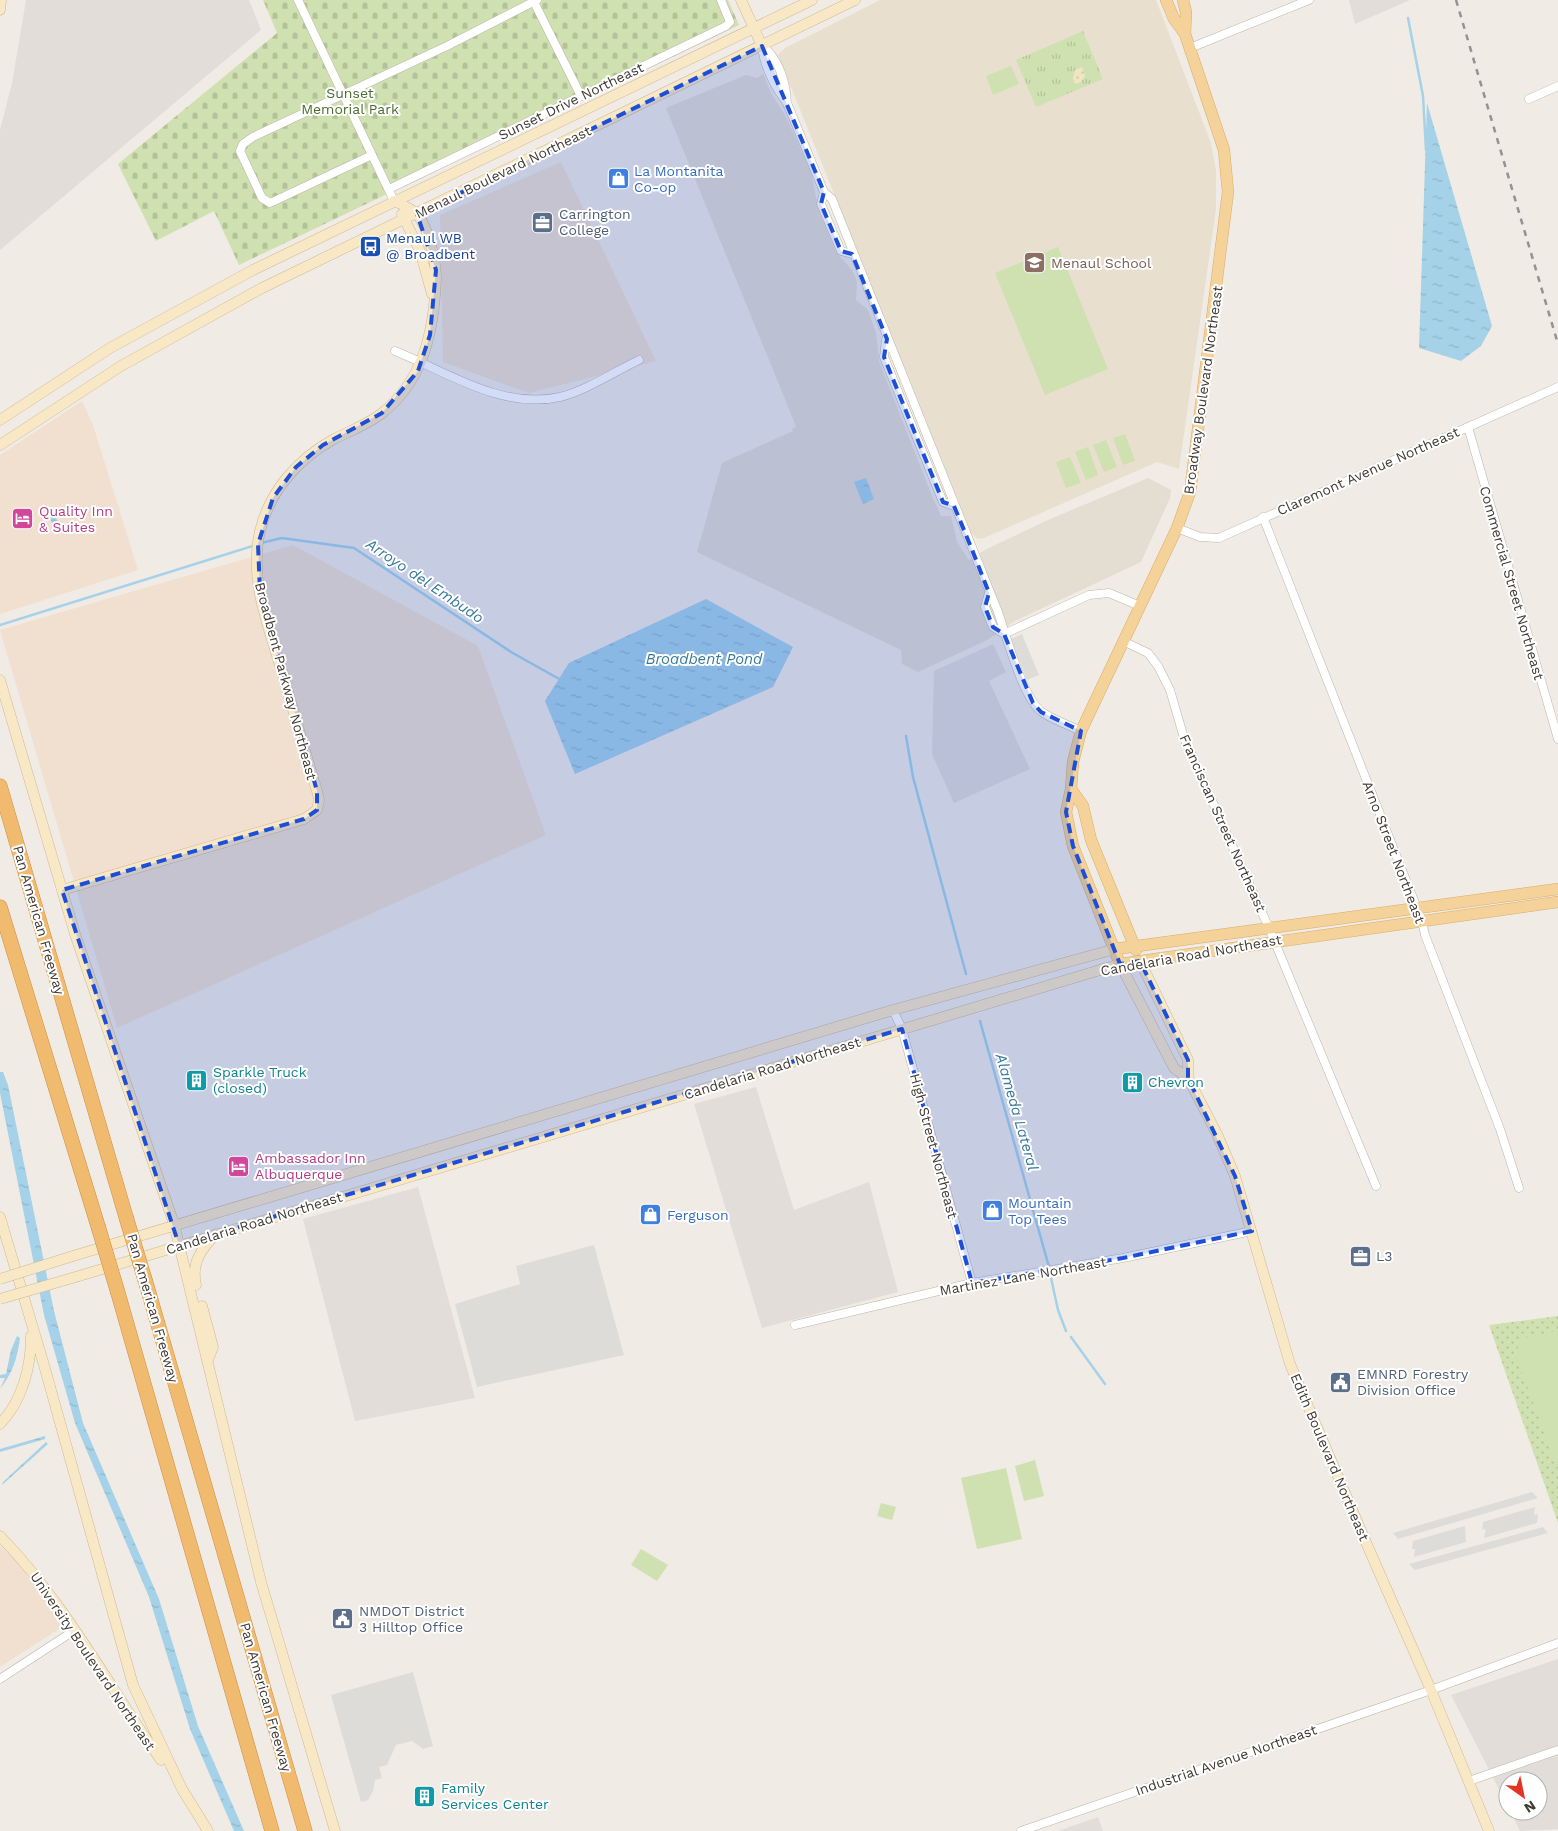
<svg xmlns="http://www.w3.org/2000/svg" width="1558" height="1831" viewBox="0 0 1558 1831" font-family="'Work Sans',sans-serif">
<style>
.residential{fill:#e3ddd2}
.commercial{fill:#f1e0d0}
.industrial{fill:#e2ddd9}
.education{fill:#e8dfcf}
.grass{fill:url(#grass-tufts)}
.sand{fill:url(#sand-dots)}
.cemetery{fill:url(#cemetery-stones)}
.park{fill:url(#park-dots)}
.pitch{fill:#cfe1b0}
.parking{fill:#dedcd9}
.water{fill:url(#water-ripples)}
.lines{fill:none;stroke-linecap:round;stroke-linejoin:round}
.stream{stroke:#a5d2e8;stroke-width:2.5}
.street-casing{stroke:#bdb5ab;stroke-width:9}
.secondary-casing{stroke:#ccba97;stroke-width:11}
.primary-casing{stroke:#d7ae6b;stroke-width:12}
.highway-casing{stroke:#cd8e41;stroke-width:15}
.street{stroke:#fff;stroke-width:8}
.secondary{stroke:#f9e8c5;stroke-width:10}
.primary{stroke:#f4d299;stroke-width:11}
.highway{stroke:#f0ba6f;stroke-width:14}
.rail{stroke:#939393;stroke-width:2.5;stroke-dasharray:6 6;stroke-linecap:butt}
.secondary-bridge-casing{stroke:#ccba97;stroke-width:11;stroke-linecap:butt}
.highway-bridge-casing{stroke:#cd8e41;stroke-width:15;stroke-linecap:butt}
.secondary-bridge{stroke:#f9e8c5;stroke-width:10}
.highway-bridge{stroke:#f0ba6f;stroke-width:14}
.marked{fill:#1d4ed8;fill-opacity:0.2;stroke:#1d4ed8;stroke-width:4;stroke-dasharray:10 6;stroke-linejoin:round}
.labels{text-anchor:middle;dominant-baseline:central;stroke-width:4;stroke-linejoin:round;paint-order:stroke}
.park-label{font-size:14px;fill:#4b6d2e;stroke:#fff}
.street-label{font-size:14px;fill:#413b34;stroke:#fff}
.shop-label{font-size:14px;fill:#366cbe;stroke:#fff;text-anchor:start}
.service-label{font-size:14px;fill:#4e5e75;stroke:#fff;text-anchor:start}
.transit-label{font-size:14px;fill:#164399;stroke:#fff;text-anchor:start}
.education-label{font-size:14px;fill:#785e54;stroke:#fff;text-anchor:start}
.hotel-label{font-size:14px;fill:#b23c85;stroke:#fff;text-anchor:start}
.culture-label{font-size:14px;fill:#0d838f;stroke:#fff;text-anchor:start}
.water-label{font-size:15px;font-style:italic;fill:#37799b;stroke:#fff}
</style>
<defs>
<pattern id="grass-tufts" width="24" height="20" patternUnits="userSpaceOnUse" patternTransform="scale(1.25)"><rect width="24" height="20" fill="#cfe1b0"/><path d="M3 7l-1-3M5 7V3M7 7l1-3M15 17l-1-3M17 17v-4M19 17l1-3" fill="none" stroke="#b3c298"/></pattern>
<pattern id="sand-dots" width="8" height="8" patternUnits="userSpaceOnUse" patternTransform="scale(1.25)"><rect width="8" height="8" fill="#f2e4c2"/><path d="M2 2h.1M6 6h.1" fill="none" stroke="#d1c4a7" stroke-width="1.8" stroke-linecap="round"/></pattern>
<pattern id="cemetery-stones" width="16" height="16" patternUnits="userSpaceOnUse" patternTransform="scale(1.25)"><rect width="16" height="16" fill="#cfe1b0"/><path d="M2 7V4a2 2 0 0 1 4 0v3zM10 15v-3a2 2 0 0 1 4 0v3z" fill="#b3c298"/></pattern>
<pattern id="park-dots" width="8" height="8" patternUnits="userSpaceOnUse" patternTransform="scale(1.25)"><rect width="8" height="8" fill="#cfe1b0"/><path d="M2 2h.1M6 6h.1" fill="none" stroke="#b3c298" stroke-width="1.8" stroke-linecap="round"/></pattern>
<pattern id="water-ripples" width="26" height="14" patternUnits="userSpaceOnUse" patternTransform="scale(1.25)"><rect width="26" height="14" fill="#a5d2e8"/><path d="M2 4q2-2 4 0t4 0M15 11q2-2 4 0t4 0" fill="none" stroke="#8fb5c8"/></pattern>
</defs>
<rect width="100%" height="100%" fill="#f0ebe4"/>
<path class="residential" d="M763 74 771 93 786 117 811 172 819 212 836 252 852 270 857 281 856 300 868 310 876 333 879 361 932 496 941 516H951L957 542 969 560 985 550 1048 520 1148 478 1171 490 1170 498 1141 562 1015 621 987 640 918 672 902 664 901 650 697 552 722 463 793 431 792 429 796 426 666 108 746 75 757 78Z"/>
<path class="commercial" d="M561 162 656 361 529 393 443 362 440 215Z
M82 401 93 425 138 570 0 614V455Z
M293 545 478 646 546 835 117 1028 0 630Z
M0 1546 13 1558 54 1610 61 1623 59 1629 0 1667Z"/>
<path class="industrial" d="M26 0H249L261 30 0 250V130L12 83Z
M1349 0H1410L1355 24Z
M993 644 1006 672 989 681 1030 769 954 803 932 754 934 671Z
M756 1087 794 1210 869 1182 898 1292 762 1328 694 1104Z
M418 1187 475 1398 355 1421 303 1219Z
M1558 1659V1829L1520 1831 1510 1811H1538V1781H1508V1807L1451 1695Z
M1098 1817 1103 1831H1058Z"/>
<path class="education" d="M880 0H1156L1211 143 1216 171V209L1179 469 1157 462 984 538 978 539 971 533 778 55 785 48Z"/>
<path class="grass" d="M1083 31 1103 79 1036 107 1016 60Z"/>
<path class="sand" d="M1082 67 1085 76 1081 82 1075 84 1073 78 1075 70Z"/>
<path class="cemetery" d="M263 0H728L739 25 239 265 214 211 156 241 118 164 277 33Z"/>
<path class="park" d="M1558 1316V1523L1489 1325Z"/>
<path class="pitch" d="M1011 66 1019 84 993 95 986 76Z
M1058 247 1108 369 1045 395 995 273Z
M1125 434 1135 461 1123 465 1113 438Z
M1106 440 1117 467 1104 472 1093 445Z
M1088 447 1098 475 1086 480 1075 452Z
M1070 457 1081 483 1066 488 1056 462Z
M1558 1331V1462L1555 1463 1515 1353 1523 1338Z
M1035 1460 1044 1496 1024 1501 1015 1466Z
M1006 1468 1022 1539 977 1549 961 1478Z
M881 1503 896 1507 892 1520 877 1516Z
M641 1549 668 1565 657 1581 631 1565Z"/>
<path class="parking" d="M1022 634 1039 675 1027 680 1011 639Z
M594 1245 624 1355 477 1387 455 1304 520 1284 516 1266Z
M1532 1492 1538 1498 1398 1539 1393 1533Z
M1535 1507 1534 1515 1538 1514 1537 1523 1484 1538 1486 1529 1482 1530 1483 1522Z
M1465 1526 1466 1542 1414 1557 1415 1549H1412L1413 1541Z
M1543 1527 1548 1533 1415 1570 1409 1564Z
M413 1672 433 1746 423 1749 412 1741 396 1745 387 1765 379 1767 382 1778 375 1780 373 1791 368 1800 361 1802 331 1695Z"/>
<path class="water" d="M1427 103 1492 326 1481 346 1461 361 1419 348Z
M866 478 874 499 863 504 854 482Z
M52 509 58 522 53 525 47 512Z
M706 599 793 647 773 687 575 774 545 701 569 663Z
M0 1072H3L8 1085 54 1311 83 1423 159 1599 198 1726 244 1831H234L190 1729 149 1597 75 1423 44 1315 0 1093Z
M17 1336 20 1338C17 1359 13 1372 0 1389L5 1378H0V1375L6 1374 11 1350Z
M45 1436V1439L0 1452V1449Z
M46 1442 48 1444 2 1485 3 1482Z"/>
<g class="lines">
<path class="stream" d="M1408 18 1423 96 1426 150
M261 543 282 538 354 548 511 652 561 680
M0 625 256 545
M906 736 913 777 966 974
M980 1021 1049 1267
M1051 1278 1058 1310 1066 1331
M1071 1337 1105 1384"/>
<defs>
<path id="street" d="M298 0 394 201
M533 0 581 96
M762 46C764 66 775 87 787 103L824 192 832 199 998 612C1006 635 1023 699 1042 712 1053 720 1069 725 1081 731
M762 46C779 58 786 83 787 103
M1190 48 1309 0
M1529 99 1558 86
M372 155 270 203 262 198 240 151 243 144 253 137 447 46 537 0
M389 189 726 26 730 22 721 0
M824 192 821 204 841 251 852 254
M886 340 884 357 943 502 954 506
M395 351C447 372 502 410 560 397 585 391 616 371 639 360
M1468 427 1558 739
M1263 517 1422 921 1425 935 1500 1129 1519 1188
M1177 528 1200 537 1219 538 1558 387
M989 593 985 607 993 627 1004 634
M1004 634 1089 595 1109 593 1140 606
M1123 641 1148 653 1158 666 1170 690 1184 738 1269 928 1376 1186
M893 1010 902 1029 972 1283
M795 1325 972 1283 1123 1258 1252 1231
M0 1679 75 1630
M1469 1781 1558 1750
M1021 1831 1431 1690 1558 1643"/>
<path id="secondary" d="M741 0 762 46
M0 10 1 0
M402 214 420 251 432 294
M0 420 110 348 253 270 812 0
M0 445 121 366 262 288 855 0
M0 680 75 934 174 1224 261 1582 335 1831
M62 890 304 819 317 810 319 800 317 791C305 751 293 711 282 671 268 626 249 579 260 531 270 490 298 459 334 439 350 431 366 425 381 414 424 381 434 330 436 279 436 261 429 229 417 214 412 209 401 204 394 201
M1140 961 1188 1060V1078
M0 1217 44 1365 133 1685 182 1789 208 1831
M73 1256 893 1010 1115 949
M79 1276 1120 964 1174 1068 1188 1078 1217 1134 1235 1176 1290 1364 1368 1547 1431 1690 1489 1831
M196 1285C191 1263 201 1249 216 1234
M202 1306 213 1347 208 1360
M0 1424C22 1401 31 1368 31 1336
M0 1536C65 1603 108 1685 161 1760"/>
<path id="primary" d="M1166 0 1174 19 1185 34 1224 150 1228 192 1190 492 1177 528 1081 731 1073 762 1071 789 1066 812 1073 846 1120 964 1558 902
M1183 0 1186 12 1185 34
M1071 789 1083 806 1091 840 1136 950
M1115 949 1558 889"/>
<path id="highway" d="M0 786 126 1217
M0 907 98 1226
M146 1283 305 1831
M118 1293 272 1831"/>
</defs>
<use href="#street" class="street-casing"/>
<use href="#secondary" class="secondary-casing"/>
<use href="#primary" class="primary-casing"/>
<use href="#highway" class="highway-casing"/>
<use href="#street" class="street"/>
<use href="#secondary" class="secondary"/>
<use href="#primary" class="primary"/>
<use href="#highway" class="highway"/>
<path class="rail" d="M1456 0 1558 344"/>
<defs>
<path id="secondary-bridge" d="M0 1279 73 1256
M0 1299 79 1276"/>
<path id="highway-bridge" d="M126 1217 146 1283
M98 1226 118 1293"/>
</defs>
<use href="#secondary-bridge" class="secondary-bridge-casing"/>
<use href="#highway-bridge" class="highway-bridge-casing"/>
<use href="#secondary-bridge" class="secondary-bridge"/>
<use href="#highway-bridge" class="highway-bridge"/>
</g>
<path class="marked" d="M762 46 824 192 821 204 841 251 852 254 887 339 884 357 943 502 954 506 971 547 989 593 985 607 993 627 1004 634 1033 703 1041 712 1081 731 1066 812 1073 846 1120 964 1140 961 1188 1060V1078L1235 1176 1252 1231 1123 1258 972 1283 902 1029 179 1245 62 890 304 819 317 810V791L260 592 258 544 273 498 296 467 323 445 382 413 418 371 430 335 436 270 417 214Z"/>
<defs>
<symbol id="shop-square" viewBox="-11 -11 22 22"><rect x="-9" y="-9" width="18" height="18" rx="4" fill="#3f7fe0" stroke="#fff"/><path d="M-5-2.5h2.3a2.7 3.5 0 0 1 5.4 0H5L5.5 6h-11ZM-1.5-2.5h3a1.5 2.3 0 0 0-3 0Z" fill="#fff"/></symbol>
<symbol id="office-square" viewBox="-11 -11 22 22"><rect x="-9" y="-9" width="18" height="18" rx="4" fill="#5c6f8a" stroke="#fff"/><path d="M-6-3h4V-5.5h4V-3h4V5H-6ZM-1-4.5V-3h2v-1.5ZM-6 0V1H6V0Z" fill="#fff"/></symbol>
<symbol id="bus-square" viewBox="-11 -11 22 22"><rect x="-9" y="-9" width="18" height="18" rx="4" fill="#1a4fb4" stroke="#fff"/><path d="M-5-6H5V4H4V6H2V4H-2V6H-4V4H-5ZM-3.5-4V0h7V-4ZM-3.5 1.2v1.5H-2V1.2ZM2 1.2v1.5H3.5V1.2Z" fill="#fff"/></symbol>
<symbol id="school-square" viewBox="-11 -11 22 22"><rect x="-9" y="-9" width="18" height="18" rx="4" fill="#8d6e63" stroke="#fff"/><path d="M0-5L7-2L0 1L-7-2ZM-4 1L0 2.5L4 1V4Q0 6-4 4Z" fill="#fff"/></symbol>
<symbol id="hotel-square" viewBox="-11 -11 22 22"><rect x="-9" y="-9" width="18" height="18" rx="4" fill="#d1479c" stroke="#fff"/><path d="M-6-4.5h1.5V1H6V5H4.5V3h-9V5H-6ZM-4 0a1.8 1.8 0 1 1 3.6 0ZM.5 0V-2.5h3Q6-2.5 6 0Z" fill="#fff"/></symbol>
<symbol id="building-square" viewBox="-11 -11 22 22"><rect x="-9" y="-9" width="18" height="18" rx="4" fill="#0f9aa8" stroke="#fff"/><path d="M-4-6H4V6H1V3H-1V6H-4ZM-2.5-4.3h1.7v1.8h-1.7ZM.8-4.3h1.7v1.8H.8ZM-2.5-1h1.7V.8h-1.7ZM.8-1h1.7V.8H.8Z" fill="#fff"/></symbol>
<symbol id="civic-square" viewBox="-11 -11 22 22"><rect x="-9" y="-9" width="18" height="18" rx="4" fill="#5c6f8a" stroke="#fff"/><path d="M-.6-6.5H3V-4.5H.6V-3L4-1V1h2V6H-6V1h2V-1L-.6-3ZM-1.2 2.5V6h2.4V2.5Z" fill="#fff"/></symbol>
</defs>
<g fill-rule="evenodd">
<use href="#shop-square" x="606" y="166" width="25" height="25"/>
<use href="#office-square" x="530" y="210" width="25" height="25"/>
<use href="#bus-square" x="358" y="234" width="25" height="25"/>
<use href="#school-square" x="1022" y="250" width="25" height="25"/>
<use href="#hotel-square" x="10" y="506" width="25" height="25"/>
<use href="#building-square" x="184" y="1068" width="25" height="25"/>
<use href="#building-square" x="1120" y="1070" width="25" height="25"/>
<use href="#hotel-square" x="226" y="1154" width="25" height="25"/>
<use href="#shop-square" x="980" y="1198" width="25" height="25"/>
<use href="#shop-square" x="638" y="1202" width="25" height="25"/>
<use href="#office-square" x="1348" y="1244" width="25" height="25"/>
<use href="#civic-square" x="1328" y="1370" width="25" height="25"/>
<use href="#civic-square" x="330" y="1606" width="25" height="25"/>
<use href="#building-square" x="412" y="1784" width="25" height="25"/>
</g>
<g class="labels">
<g class="park-label">
<text x="350" y="93">Sunset<tspan x="350" dy="16">Memorial Park</tspan></text>
</g>
<g class="street-label">
<text transform="translate(571 101) rotate(-26)">Sunset Drive Northeast</text>
<text transform="translate(503 172) rotate(-26)">Menaul Boulevard Northeast</text>
<text transform="translate(1203 390) rotate(-82)">Broadway Boulevard Northeast</text>
<text transform="translate(1368 471) rotate(-24)">Claremont Avenue Northeast</text>
<text transform="translate(1512 583) rotate(74)">Commercial Street Northeast</text>
<text transform="translate(286 681) rotate(75)">Broadbent Parkway Northeast</text>
<text transform="translate(1223 823) rotate(66)">Franciscan Street Northeast</text>
<text transform="translate(1394 852) rotate(69)">Arno Street Northeast</text>
<text transform="translate(39 920) rotate(74)">Pan American Freeway</text>
<text transform="translate(1191 955) rotate(-10)">Candelaria Road Northeast</text>
<text transform="translate(772 1068) rotate(-17)">Candelaria Road Northeast</text>
<text transform="translate(934 1146) rotate(75)">High Street Northeast</text>
<text transform="translate(254 1223) rotate(-17)">Candelaria Road Northeast</text>
<text transform="translate(1023 1276) rotate(-10)">Martinez Lane Northeast</text>
<text transform="translate(153 1308) rotate(74)">Pan American Freeway</text>
<text transform="translate(1330 1457) rotate(67)">Edith Boulevard Northeast</text>
<text transform="translate(93 1661) rotate(56)">University Boulevard Northeast</text>
<text transform="translate(266 1697) rotate(74)">Pan American Freeway</text>
<text transform="translate(1226 1760) rotate(-19)">Industrial Avenue Northeast</text>
</g>
<g class="shop-label">
<text x="634" y="171">La Montanita<tspan x="634" dy="16">Co-op</tspan></text>
<text x="1008" y="1203">Mountain<tspan x="1008" dy="16">Top Tees</tspan></text>
<text x="667" y="1215">Ferguson</text>
</g>
<g class="service-label">
<text x="559" y="214">Carrington<tspan x="559" dy="16">College</tspan></text>
<text x="1376" y="1256">L3</text>
<text x="1357" y="1374">EMNRD Forestry<tspan x="1357" dy="16">Division Office</tspan></text>
<text x="359" y="1611">NMDOT District<tspan x="359" dy="16">3 Hilltop Office</tspan></text>
</g>
<g class="transit-label">
<text x="386" y="238">Menaul WB<tspan x="386" dy="16">@ Broadbent</tspan></text>
</g>
<g class="education-label">
<text x="1051" y="263">Menaul School</text>
</g>
<g class="hotel-label">
<text x="39" y="511">Quality Inn<tspan x="39" dy="16">&amp; Suites</tspan></text>
<text x="255" y="1158">Ambassador Inn<tspan x="255" dy="16">Albuquerque</tspan></text>
</g>
<g class="culture-label">
<text x="213" y="1072">Sparkle Truck<tspan x="213" dy="16">(closed)</tspan></text>
<text x="1148" y="1082">Chevron</text>
<text x="441" y="1788">Family<tspan x="441" dy="16">Services Center</tspan></text>
</g>
<g class="water-label">
<text transform="translate(425 581) rotate(34)">Arroyo del Embudo</text>
<text x="704" y="659">Broadbent Pond</text>
<text transform="translate(1017 1112) rotate(74)">Alameda Lateral</text>
</g>
</g>
<g transform="translate(1523 1796) rotate(147)"><circle r="24" fill="#ffffff" stroke="#b3b1ae"/>
<path d="M0-4L9 19L0 12L-9 19Z" fill="#e53326"/>
<text y="-8" font-size="14" font-weight="bold" text-anchor="middle" fill="#413b34">N</text>
</g>
</svg>
